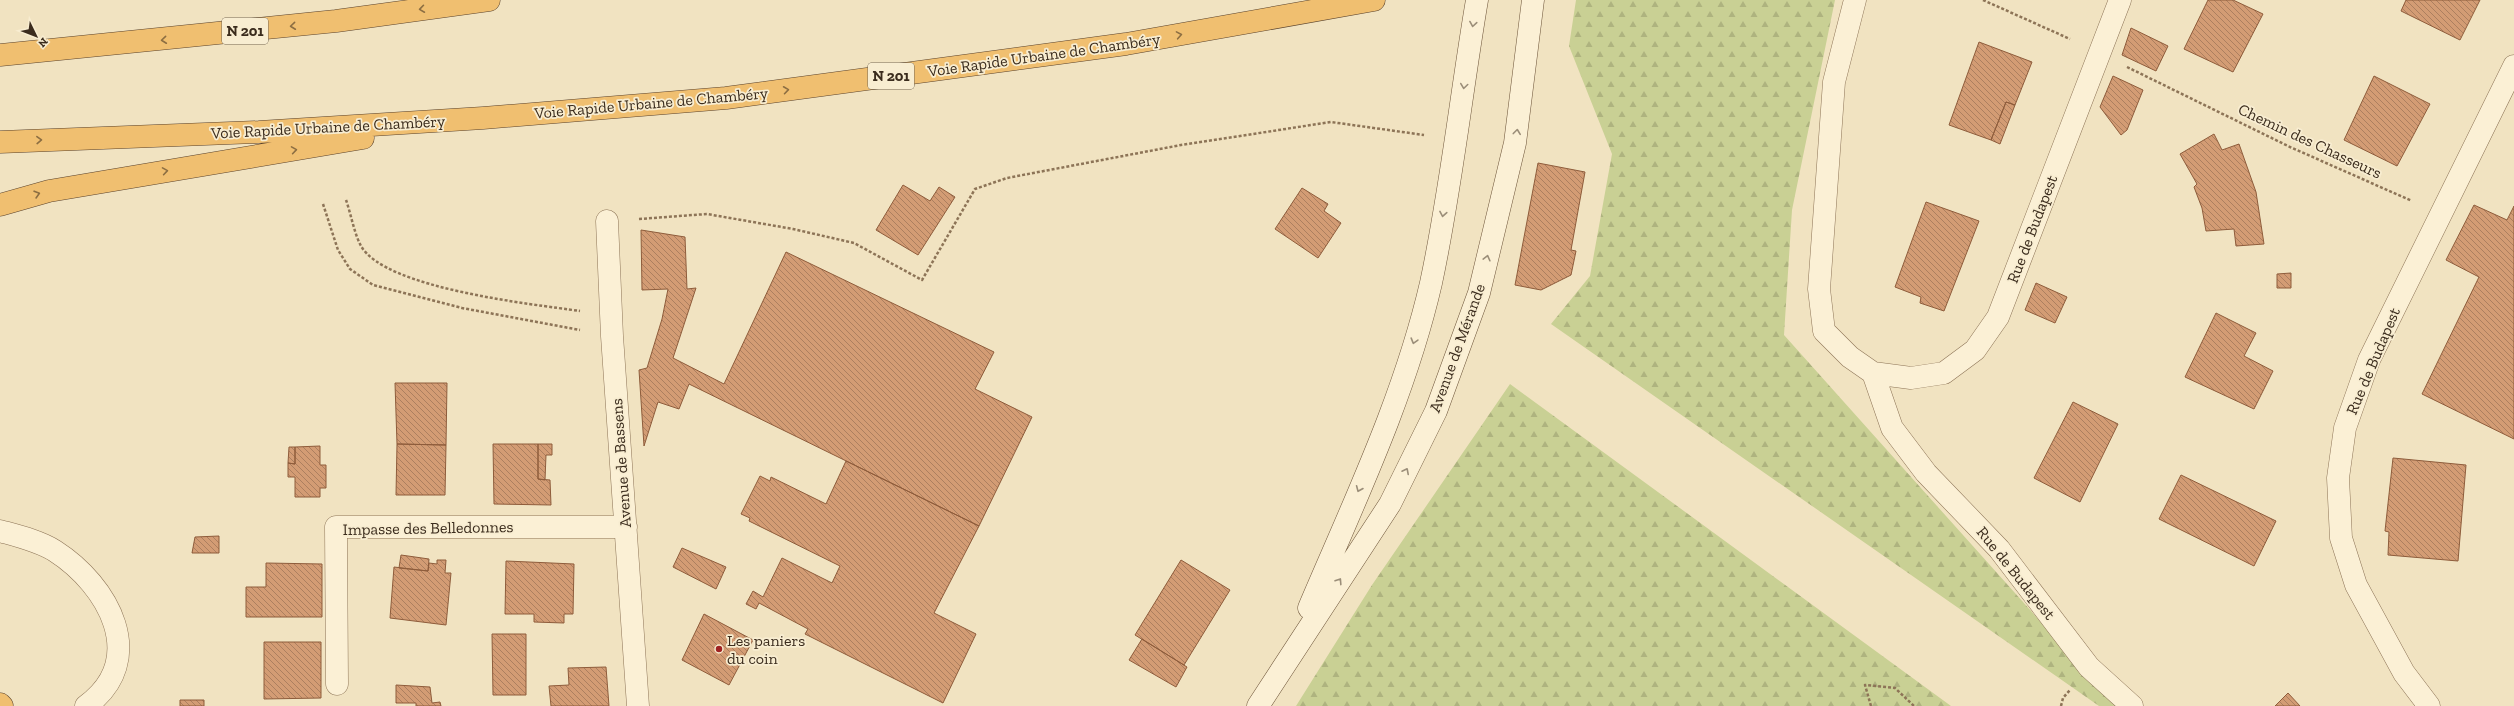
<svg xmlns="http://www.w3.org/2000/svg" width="2514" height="706" viewBox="0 0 2514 706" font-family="'Zilla Slab',serif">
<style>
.forest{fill:url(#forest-firs)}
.building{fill:url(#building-back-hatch);stroke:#8e5c3b}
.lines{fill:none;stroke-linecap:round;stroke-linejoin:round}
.service-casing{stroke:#8d7457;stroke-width:23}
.minor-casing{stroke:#8d7457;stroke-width:23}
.secondary-casing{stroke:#6e553a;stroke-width:23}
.trunk-casing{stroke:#5a422c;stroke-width:23}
.path{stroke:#8d7457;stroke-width:2.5;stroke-dasharray:3 2;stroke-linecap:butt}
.service{stroke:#fbf0d5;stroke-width:22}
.minor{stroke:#fbf0d5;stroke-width:22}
.secondary{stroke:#fbf0d5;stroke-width:22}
.trunk{stroke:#f0bf70;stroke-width:22}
.oneway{stroke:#8c6e42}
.oneway2{stroke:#9b8e79}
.poi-dot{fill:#a02222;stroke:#f8edd1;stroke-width:1.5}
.labels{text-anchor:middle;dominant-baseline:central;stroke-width:3.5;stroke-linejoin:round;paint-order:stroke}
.shield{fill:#f8edd1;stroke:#746653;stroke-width:1}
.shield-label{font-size:15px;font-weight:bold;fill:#3b2c1d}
.street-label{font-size:16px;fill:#3b2c1d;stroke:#f8edd1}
.poi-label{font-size:16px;fill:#3b2c1d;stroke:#f8edd1;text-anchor:start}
</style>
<defs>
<pattern id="forest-firs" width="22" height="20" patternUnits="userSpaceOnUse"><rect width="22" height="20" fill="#c9d094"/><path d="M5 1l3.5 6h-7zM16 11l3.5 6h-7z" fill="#aeb37f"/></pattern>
<pattern id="building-back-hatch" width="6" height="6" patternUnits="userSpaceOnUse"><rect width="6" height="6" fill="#d39c74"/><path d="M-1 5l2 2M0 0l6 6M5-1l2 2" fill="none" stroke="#ac7f5f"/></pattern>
</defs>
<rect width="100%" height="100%" fill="#f1e3c1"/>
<path class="forest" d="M1576 0H1835L1792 210 1784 335 2116 706H2099L1551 324 1590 276 1612 154 1569 46Z
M1510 384 1951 706H1296L1372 585Z"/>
<path class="building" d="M2208 0H2233L2263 14 2233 72 2184 49Z
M2406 0H2480L2460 40 2401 11Z
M2131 28 2168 46 2156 71 2122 55Z
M1979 42 2032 62 2015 105 2006 102 1991 140 1949 125Z
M2113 76 2143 90 2127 130 2121 135 2100 107Z
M2374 76 2430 104 2397 166 2344 140Z
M2006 102 2015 105 2000 144 1991 140Z
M2214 134 2222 150 2239 144 2256 192 2264 244 2236 246 2234 229 2206 231 2202 208 2194 187 2197 184 2180 154Z
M1538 163 1585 172 1571 250 1576 251 1571 275 1541 290 1515 285Z
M903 185 930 201 939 187 955 197 918 255 876 230Z
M1302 188 1328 204 1324 211 1341 223 1318 258 1275 229Z
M1926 202 1979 221 1944 311 1920 303 1921 297 1895 287Z
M2474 205 2507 220 2514 206V439L2422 394 2479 277 2446 260Z
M641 230 685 237 687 289 696 288 673 358 724 384 786 252 994 352 975 389 1032 417 979 526 689 384 679 409 658 402 644 446 639 370 647 368 662 319 668 289 642 290Z
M2291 273V288H2277V274Z
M2036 283 2067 297 2055 323 2025 310Z
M2216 313 2256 333 2244 356 2273 371 2254 409 2185 377Z
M395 383H447L446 445 397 444Z
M2073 402 2118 424 2080 502 2034 478Z
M397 444 446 445 445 495H396Z
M493 444H538V479L550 480 551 505 494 504Z
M538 444H552V455H546L545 480 538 479Z
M320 446V465H326V488H320V497H295V477H288V463L295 464V447Z
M289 447H295V464L288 463Z
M2393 458 2466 465 2458 561 2388 555 2389 532 2385 531Z
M846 461 979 526 934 613 976 634 943 703 805 634 808 629 759 603 756 609 746 604 753 591 763 597 782 558 832 583 840 566 749 521 750 518 741 514 760 476 770 481 771 477 826 504Z
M2181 475 2276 521 2254 566 2159 519Z
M219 536V553H192L195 537Z
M682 548 726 567 716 589 673 567Z
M401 555 429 559 428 571 399 568Z
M437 560H446L445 573H451L446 625 390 618 394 567 428 571 429 563 437 564Z
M1181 560 1230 590 1184 665 1135 635Z
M506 561 574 564 573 614H564V623L534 622V614H505Z
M266 563 322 564V617H246V587H266Z
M704 614 753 640 729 685 682 660Z
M492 634H526V695H493Z
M1142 639 1187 667 1176 687 1129 660Z
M264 642H321V698L264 699Z
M606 667 609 706H551L549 686 569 685 568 668Z
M396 685 430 687 432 703 440 702 441 706H416V703H396Z
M2288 693 2300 706H2275Z
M180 700H204V706H180Z"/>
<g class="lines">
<defs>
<path id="service" d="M0 531C18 536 39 541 55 551 108 585 150 659 86 706"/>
<path id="minor" d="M1855 0 1834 82 1819 289 1824 331 1850 357 1873 373 1911 378 1944 373 1975 350 1998 317 2120 0
M607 221 612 336 638 706
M1873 373 1892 428 1926 473 1999 549 2089 667 2132 706
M337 684 336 527H626
M2429 706 2404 673 2356 585 2341 538 2338 478 2345 428 2369 360 2514 66"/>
<path id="secondary" d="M1309 608C1354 502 1405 396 1431 283 1451 190 1461 94 1477 0
M1258 706 1390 504 1436 411 1479 293 1515 143 1533 0"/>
<path id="trunk" d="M0 55 336 21 489 0
M0 142 259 132 483 118 726 98 1126 44 1374 0
M0 205 49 191 363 138
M0 704 2 706"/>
</defs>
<use href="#service" class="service-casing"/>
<use href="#minor" class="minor-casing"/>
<use href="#secondary" class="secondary-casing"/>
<use href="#trunk" class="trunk-casing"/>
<path class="path" d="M1983 0 2070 39
M2127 67 2290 147 2412 201
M346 200C351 214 354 233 361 246 386 289 532 304 580 311
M323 204 338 250 350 269 373 285 462 308 580 330
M639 219 707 214 793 229 854 243 922 280 975 189 1007 178 1181 145 1331 122 1424 135
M1871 706 1865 685 1895 688 1914 706
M2061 706 2063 698 2070 690"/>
<use href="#service" class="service"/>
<use href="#minor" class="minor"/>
<use href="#secondary" class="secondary"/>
<use href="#trunk" class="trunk"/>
</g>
<defs><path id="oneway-chevron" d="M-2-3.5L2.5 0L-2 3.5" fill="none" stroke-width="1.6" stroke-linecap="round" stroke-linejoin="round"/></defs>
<g class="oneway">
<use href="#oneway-chevron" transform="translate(422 9) rotate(172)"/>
<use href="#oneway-chevron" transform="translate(293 26) rotate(174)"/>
<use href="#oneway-chevron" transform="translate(1179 35) rotate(-10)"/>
<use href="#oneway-chevron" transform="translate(164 40) rotate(174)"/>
<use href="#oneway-chevron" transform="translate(786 90) rotate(-8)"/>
<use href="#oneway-chevron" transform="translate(39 140) rotate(-2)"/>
<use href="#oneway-chevron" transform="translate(294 150) rotate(-9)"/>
<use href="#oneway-chevron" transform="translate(165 171) rotate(-9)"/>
<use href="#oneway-chevron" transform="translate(37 194) rotate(-16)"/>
</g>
<g class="oneway2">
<use href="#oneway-chevron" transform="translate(1473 24) rotate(99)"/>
<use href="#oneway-chevron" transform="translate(1464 86) rotate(98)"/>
<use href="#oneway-chevron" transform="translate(1517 132) rotate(-83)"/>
<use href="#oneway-chevron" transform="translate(1443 214) rotate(100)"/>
<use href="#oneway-chevron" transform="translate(1487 258) rotate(-76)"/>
<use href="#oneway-chevron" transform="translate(1414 341) rotate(106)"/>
<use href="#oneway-chevron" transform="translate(1406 471) rotate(-63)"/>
<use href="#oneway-chevron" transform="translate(1359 489) rotate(113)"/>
<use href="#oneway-chevron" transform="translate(1339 581) rotate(-57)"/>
</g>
<circle class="poi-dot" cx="719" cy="649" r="4"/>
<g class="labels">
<g class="shield">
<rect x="222" y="18" width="46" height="26" rx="3"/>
<rect x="868" y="63" width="46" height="26" rx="3"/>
</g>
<g class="shield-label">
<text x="245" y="31">N 201</text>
<text x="891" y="76">N 201</text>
</g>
<g class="street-label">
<text transform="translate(1044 55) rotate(-8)">Voie Rapide Urbaine de Chambéry</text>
<text transform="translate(651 103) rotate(-5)">Voie Rapide Urbaine de Chambéry</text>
<text transform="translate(328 127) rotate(-3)">Voie Rapide Urbaine de Chambéry</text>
<text transform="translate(2310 141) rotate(25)">Chemin des Chasseurs</text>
<text transform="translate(2032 229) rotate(-69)">Rue de Budapest</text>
<text transform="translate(1457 348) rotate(-70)">Avenue de Mérande</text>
<text transform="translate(2373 361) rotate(-67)">Rue de Budapest</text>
<text transform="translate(621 463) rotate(-94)">Avenue de Bassens</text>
<text transform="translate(428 528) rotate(-1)">Impasse des Belledonnes</text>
<text transform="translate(2016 573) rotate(51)">Rue de Budapest</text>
</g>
<g class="poi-label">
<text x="727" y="640">Les paniers<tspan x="727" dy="18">du coin</tspan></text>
</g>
</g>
<g transform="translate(36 36) rotate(133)" stroke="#f8edd1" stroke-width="3" paint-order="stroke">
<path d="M0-3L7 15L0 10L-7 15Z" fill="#3b2c1d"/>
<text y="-6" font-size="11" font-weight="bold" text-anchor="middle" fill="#3b2c1d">N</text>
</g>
</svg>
